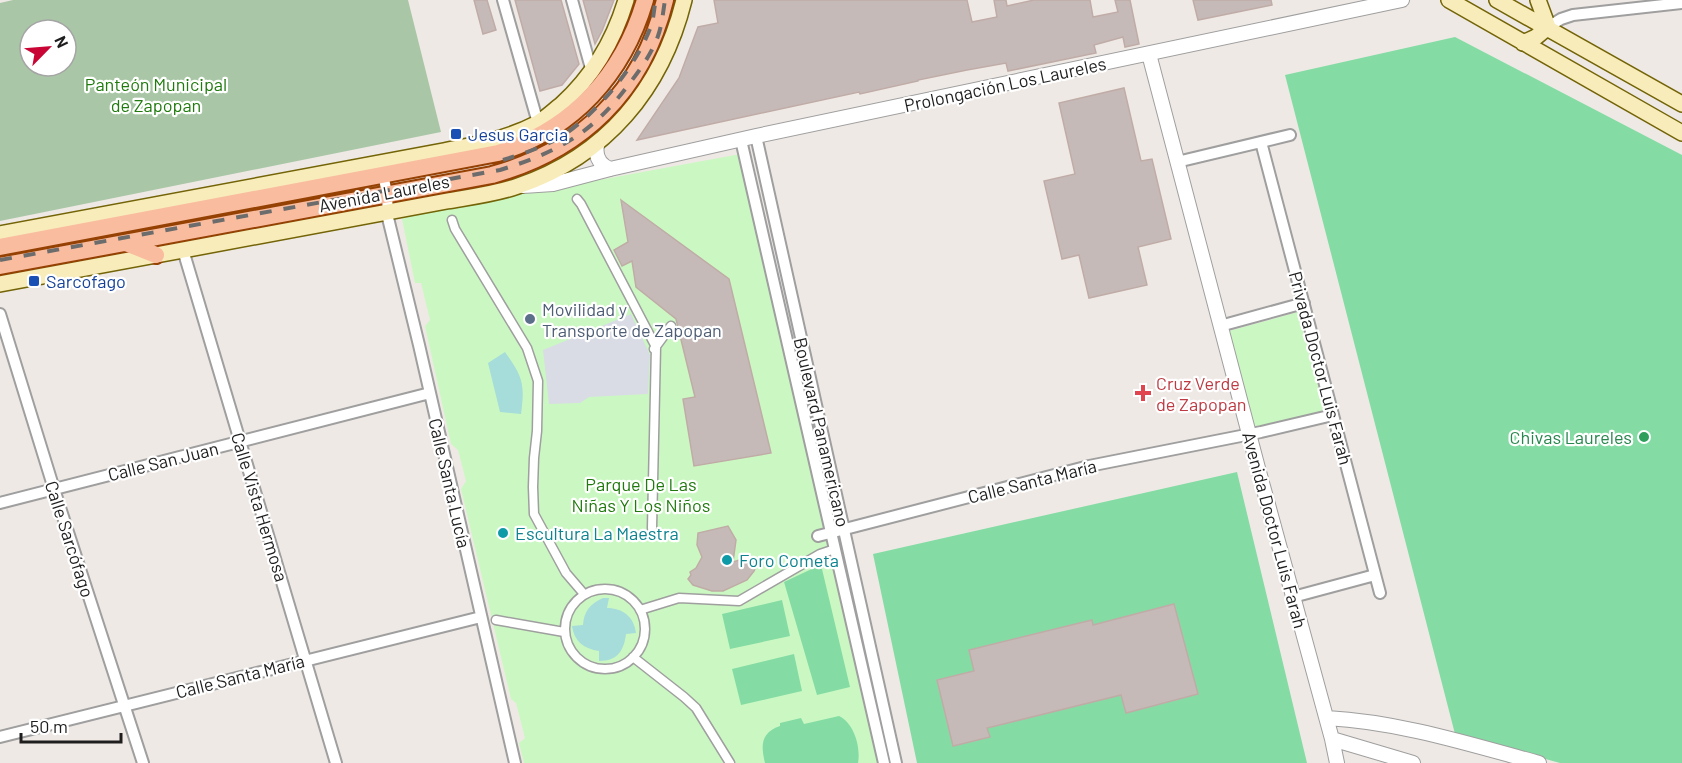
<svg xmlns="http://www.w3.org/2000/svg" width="1682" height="763" viewBox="0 0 1682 763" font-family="Barlow,sans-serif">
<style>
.cemetery{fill:#a9c7a6;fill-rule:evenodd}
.park{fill:#cbf8c2}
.pitch{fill:#84dca4}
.plaza{fill:#d9dce5}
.water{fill:#a6dcda}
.building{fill:#c6bab8;stroke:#c0aca7;stroke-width:1.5}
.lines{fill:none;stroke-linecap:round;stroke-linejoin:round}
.pedestrian-casing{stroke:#9f9f9f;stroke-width:11}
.minor-casing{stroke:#9f9f9f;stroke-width:14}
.tertiary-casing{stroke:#9f9f9f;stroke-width:16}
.secondary-casing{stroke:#736407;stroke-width:18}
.primary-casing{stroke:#954104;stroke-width:20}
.pedestrian{stroke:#fff;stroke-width:8}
.minor{stroke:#fff;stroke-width:10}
.tertiary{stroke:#fff;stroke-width:14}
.secondary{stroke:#f8ecba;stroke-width:15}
.primary{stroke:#f9bc9f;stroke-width:16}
.rail{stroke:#6c6c6c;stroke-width:4;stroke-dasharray:12 12;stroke-linecap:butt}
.transit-dot{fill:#1a4fb4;stroke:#fff;stroke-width:2}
.service-dot{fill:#5c6f8a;stroke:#fff;stroke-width:2}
.health-dot{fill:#e0444e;stroke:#fff;stroke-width:2}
.leisure-dot{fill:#2e9e5b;stroke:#fff;stroke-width:2}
.culture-dot{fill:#0f9aa8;stroke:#fff;stroke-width:2}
.labels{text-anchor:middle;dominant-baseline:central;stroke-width:4.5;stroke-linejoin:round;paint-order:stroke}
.park-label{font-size:18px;fill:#207a0e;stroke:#fff}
.street-label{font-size:18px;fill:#1e1e1e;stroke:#fff}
.transit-label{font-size:18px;fill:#164399;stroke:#fff;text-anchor:start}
.service-label{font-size:18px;fill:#4e5e75;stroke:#fff;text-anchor:start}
.health-label{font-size:18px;fill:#be3a42;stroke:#fff;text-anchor:start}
.leisure-label{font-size:18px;fill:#27864d;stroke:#fff;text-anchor:end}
.culture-label{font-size:18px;fill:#0d838f;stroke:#fff;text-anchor:start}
</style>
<rect width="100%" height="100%" fill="#efe9e5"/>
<path class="cemetery" d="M13 0H408L441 132 0 221V3ZM30 30H66V66H30Z"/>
<path class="park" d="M735 155H739L882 763H524L519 743 525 738 516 703 511 699 461 489 466 481 458 450 451 444 425 326 430 320 421 283H415L402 219 408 215Z
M1298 312 1325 412 1255 430 1229 331Z"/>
<path class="pitch" d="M1455 37 1682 155V763H1560L1455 734 1285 75Z
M1237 472 1307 763H917L873 554Z
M818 566 822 569 850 687 817 695 784 582Z
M782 600 790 636 730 649 722 614Z
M794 654 802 691 741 705 732 669Z
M839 716C854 723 861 747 858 763H765C761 746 760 733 780 726V723L801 718 804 724Z"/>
<path class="plaza" d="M631 314 650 355 648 394 589 397 580 403 549 404 543 350Z"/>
<path class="water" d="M505 352C523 377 525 384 521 414L500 412 488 363Z
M603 598H609L607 608C623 608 634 617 636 633L626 634C624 650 618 661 599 661V651C584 649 574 641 572 626L583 625C584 611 590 604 603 598Z"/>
<path class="building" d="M474 0H487L496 30 483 34Z
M515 0H561L579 64 562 85 540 91Z
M583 0H614L602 31 595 44Z
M714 0H967L972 22 997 17 994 0H1006L1007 6 1034 0H1090L1093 17 1118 12 1115 0H1130L1139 44 1125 47 1123 37 1094 45 1096 53 1008 71 1006 63 967 70 918 80V81L860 94 859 92 637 140 679 78 698 27 718 23Z
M1193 0H1271L1272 5 1198 20Z
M1124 88 1141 161 1152 159 1171 239 1138 247 1147 285 1089 298 1079 255 1062 259 1044 181 1075 174 1059 103Z
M621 200 729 279 771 453 694 466 683 399 695 397 676 319 636 287 632 261 622 266 614 250 628 242Z
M728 526 736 540 733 562 749 557 757 564 754 571 747 580 723 591H712L693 585 688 579 691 575 690 572 696 568 702 557 697 545 698 533Z
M1174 604 1198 694 1126 713 1121 695 987 728 990 737 953 746 937 680 974 671 969 650 1092 620 1093 625Z"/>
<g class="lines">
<defs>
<path id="pedestrian" d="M577 199 581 204 656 347 652 528
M452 220 455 229 527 348 538 381 537 431 534 458 533 487 534 514 566 573 584 594
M654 349 671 326
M565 629a40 40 0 1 1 80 0a40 40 0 1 1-80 0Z
M640 610 679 598 739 601 820 554 835 549
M496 620 564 632
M633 657 684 697 696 708 730 763"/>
<path id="minor" d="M503 0 540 130
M572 0 592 72
M1548 27 1561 19 1573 15 1682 3
M756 136 896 763
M741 140 884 763
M1261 142 1380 593
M1177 162 1290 135
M382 170 387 193 388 218 419 345 515 763
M183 250 336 763
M0 314 54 489 143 763
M1220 326 1304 303
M0 503 430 393
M818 536 1089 466 1261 432 1333 415
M1293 597 1375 575
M0 737 481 617"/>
<path id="tertiary" d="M1149 54 1258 468 1332 739 1337 763
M598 142C594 154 598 164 610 169
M523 186 553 184 610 169 756 136 1402 0
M1327 718C1400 722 1469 744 1539 763
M1332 739 1413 763"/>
<path id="secondary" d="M1449 0 1682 133
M1497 0 1682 104
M1523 43 1536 37 1548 27 1538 0
M0 234 443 151C474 145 507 139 536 124 545 119 553 111 561 105 593 76 614 40 626 0
M0 284 447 201C470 197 496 194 518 186 606 156 662 89 684 0"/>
<path id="primary" d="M126 243 156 255
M0 247 498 153C573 129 623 75 645 0
M0 266 492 175C582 150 643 91 665 0"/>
</defs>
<use href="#pedestrian" class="pedestrian-casing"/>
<use href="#minor" class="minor-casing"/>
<use href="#tertiary" class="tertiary-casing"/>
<use href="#secondary" class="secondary-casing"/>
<use href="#primary" class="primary-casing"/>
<use href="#pedestrian" class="pedestrian"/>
<use href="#minor" class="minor"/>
<use href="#tertiary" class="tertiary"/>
<use href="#secondary" class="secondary"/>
<use href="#primary" class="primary"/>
<path class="rail" d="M503 160C522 154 544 147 562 136 598 113 639 63 652 23 654 15 654 7 656 0
M0 260 500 170C558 152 593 133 629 84 640 70 652 53 658 36 662 25 663 12 665 0"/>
</g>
<g class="transit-dot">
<rect x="450" y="128" width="12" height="12" rx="3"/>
<rect x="28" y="275" width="12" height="12" rx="3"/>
</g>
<circle class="service-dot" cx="530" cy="319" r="6"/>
<path class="health-dot" d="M1140 384h6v6h6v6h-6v6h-6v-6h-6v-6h6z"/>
<circle class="leisure-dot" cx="1644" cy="437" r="6"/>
<g class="culture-dot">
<circle cx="503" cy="533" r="6"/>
<circle cx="727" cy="560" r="6"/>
</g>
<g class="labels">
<g class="park-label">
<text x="156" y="84">Panteón Municipal<tspan x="156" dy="21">de Zapopan</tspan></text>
<text x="641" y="484">Parque De Las<tspan x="641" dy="21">Niñas Y Los Niños</tspan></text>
</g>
<g class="street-label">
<text transform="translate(1005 84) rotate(-12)">Prolongación Los Laureles</text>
<text transform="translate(384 193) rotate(-11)">Avenida Laureles</text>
<text transform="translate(1321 368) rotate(75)">Privada Doctor Luis Farah</text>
<text transform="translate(822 432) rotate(77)">Boulevard Panamericano</text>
<text transform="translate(163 461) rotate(-14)">Calle San Juan</text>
<text transform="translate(1032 481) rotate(-14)">Calle Santa María</text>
<text transform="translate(450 483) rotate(77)">Calle Santa Lucía</text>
<text transform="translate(260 507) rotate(73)">Calle Vista Hermosa</text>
<text transform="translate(1275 530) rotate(75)">Avenida Doctor Luis Farah</text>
<text transform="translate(70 539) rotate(72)">Calle Sarcófago</text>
<text transform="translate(240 676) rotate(-14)">Calle Santa María</text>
</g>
<g class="transit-label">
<text x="468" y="134">Jesus Garcia</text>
<text x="46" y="281">Sarcofago</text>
</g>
<g class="service-label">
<text x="542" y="309">Movilidad y<tspan x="542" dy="21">Transporte de Zapopan</tspan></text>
</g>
<g class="health-label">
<text x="1156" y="383">Cruz Verde<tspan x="1156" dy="21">de Zapopan</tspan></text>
</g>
<g class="leisure-label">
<text x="1632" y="437">Chivas Laureles</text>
</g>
<g class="culture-label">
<text x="515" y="533">Escultura La Maestra</text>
<text x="739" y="560">Foro Cometa</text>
</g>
</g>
<g transform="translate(48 48) rotate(65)"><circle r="28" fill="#ffffff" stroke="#a5a5a5" stroke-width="1.5"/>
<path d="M0-4.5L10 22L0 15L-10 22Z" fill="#c80535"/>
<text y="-9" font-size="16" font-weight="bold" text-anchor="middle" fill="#1e1e1e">N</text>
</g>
<path d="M21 733v9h100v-9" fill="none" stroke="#1e1e1e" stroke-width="3"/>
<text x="30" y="733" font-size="18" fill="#1e1e1e" stroke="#ffffff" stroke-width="4.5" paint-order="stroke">50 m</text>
</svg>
